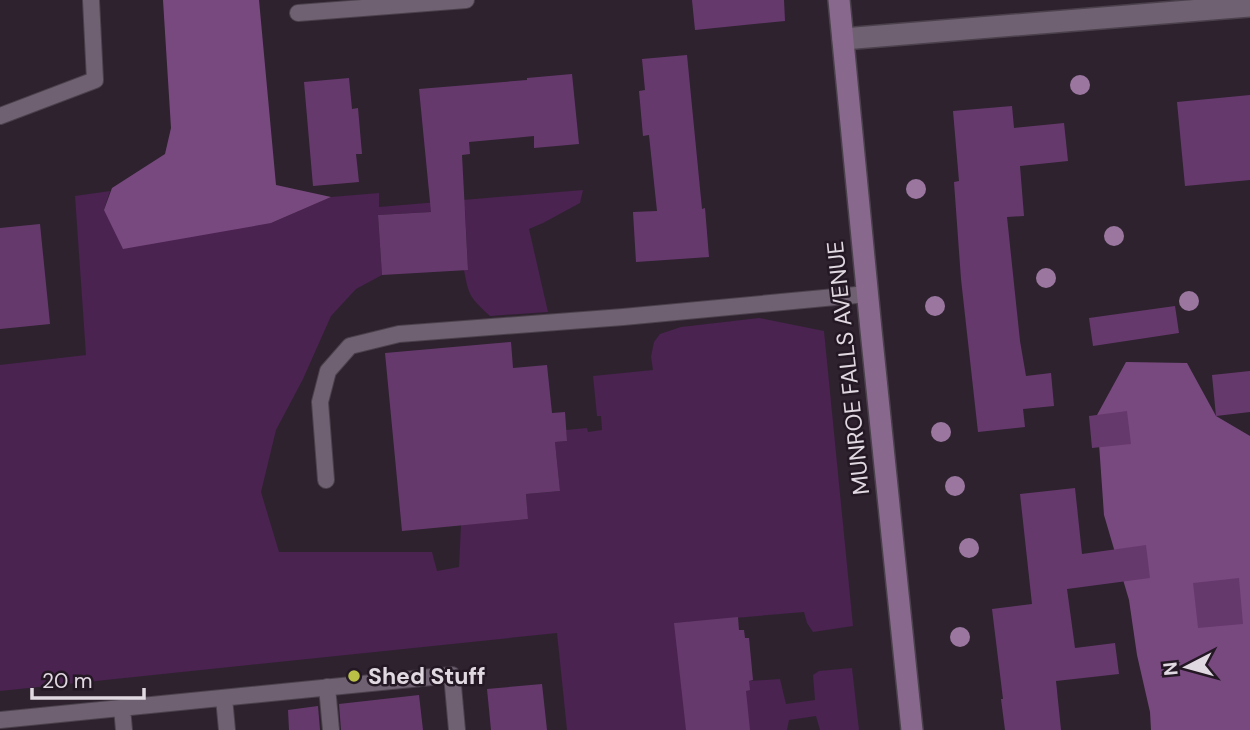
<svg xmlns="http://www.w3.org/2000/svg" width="1250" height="730" viewBox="0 0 1250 730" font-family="'DM Sans',sans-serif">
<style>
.green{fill:#4a2350}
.forest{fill:#78497f}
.building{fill:#66396d}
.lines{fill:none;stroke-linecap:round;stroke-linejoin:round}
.lane-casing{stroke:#4b414c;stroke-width:18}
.street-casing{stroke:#4b414c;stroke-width:24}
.secondary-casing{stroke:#4b414c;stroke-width:24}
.lane{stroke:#6f6171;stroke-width:16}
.street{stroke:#6f6171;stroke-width:21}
.secondary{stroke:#88688d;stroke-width:21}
.tree{fill:#9b77a0}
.poi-dot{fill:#bac046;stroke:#241825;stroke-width:2.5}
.labels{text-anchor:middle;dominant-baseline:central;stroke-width:5;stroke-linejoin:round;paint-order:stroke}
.street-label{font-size:23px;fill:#e1d9e2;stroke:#241825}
.poi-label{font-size:23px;font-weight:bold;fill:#e1d9e2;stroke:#241825;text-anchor:start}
</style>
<rect width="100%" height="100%" fill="#2e222f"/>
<path class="green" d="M583 190 580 203 543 223 529 229 548 312 490 316C470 297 469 297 464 270L468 269 465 210 378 215 382 275 356 289 331 316 303 379 276 430 261 492 279 552H432L437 571 459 567 461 525 528 519 526 494 560 491 555 442 567 441 566 430 587 428 588 432 602 430 601 416H597L593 376 653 370 651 357 654 342 660 334 681 327 759 318 824 331 853 626 813 632 807 623 804 612 675 623 745 691 749 681 780 679 786 704 815 700 813 675 819 671 852 668 859 730H820L816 716 789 720 787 730H750L749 727 722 730H567L557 633 0 691V365L86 355 75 196 110 191 104 210 271 223 331 197 379 193V207Z"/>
<path class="forest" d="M163 0H259L276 185 331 197 271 223 123 249 104 210 112 188 165 154 171 128Z
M1126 362 1187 363 1216 416 1250 436V730H1151L1150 712 1137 655 1129 600 1104 515 1097 415Z"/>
<path class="building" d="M692 0H784L785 21 695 30Z
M687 55 702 209 705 208 709 257 636 262 633 212 657 211 649 135 643 136 639 91 645 90 642 59Z
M572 74 579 144 534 148V136L469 142 470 154 462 155 468 270 382 275 378 215 431 212 419 89 527 80V78Z
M349 78 352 109 358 108 362 154H356L359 182 313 186 304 82Z
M1250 95V180L1185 186 1177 102Z
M1012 106 1014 128 1064 123 1068 161 1020 166 1024 216 1007 217 1020 341 1026 376 1051 373 1054 406 1023 409 1025 427 978 432 961 279 954 182 959 181 953 111Z
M40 224 50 324 0 329V228Z
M1175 306 1179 333 1093 346 1089 318Z
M511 342 513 368 547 365 552 413 565 412 567 441 555 442 560 491 526 494 528 519 402 531 385 353Z
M1250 371V412L1216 416 1212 375Z
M1127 411 1131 444 1092 448 1089 416Z
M1075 488 1082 554 1146 545 1150 578 1067 589 1075 648 1115 643 1119 674 1056 681 1061 730H1005L1001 699H1003L992 609 1032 604 1020 494Z
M1239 578 1243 624 1198 628 1193 583Z
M738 617 739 630H744L745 638H749L753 680 749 681 750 690 746 691 750 730H686L674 623Z
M542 684 547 730H491L487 689Z
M419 695 423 730H341L339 704Z
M318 706 320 730H289L288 710Z"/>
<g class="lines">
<defs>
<path id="lane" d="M298 13 466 0
M0 116 95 80 91 0
M326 480 320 402 328 371 350 346 399 334 623 317 867 294
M327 687 331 730
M224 698 227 730
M122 708 124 730
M0 720 452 675 457 730"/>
<path id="street" d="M843 39 1250 6"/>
<path id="secondary" d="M839 0 871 330 912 730"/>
</defs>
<use href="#lane" class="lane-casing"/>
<use href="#street" class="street-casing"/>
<use href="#secondary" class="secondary-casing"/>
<use href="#lane" class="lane"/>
<use href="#street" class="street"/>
<use href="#secondary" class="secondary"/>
</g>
<g class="tree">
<circle cx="1080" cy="85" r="10"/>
<circle cx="916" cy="189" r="10"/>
<circle cx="1114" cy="236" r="10"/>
<circle cx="1046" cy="278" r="10"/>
<circle cx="1189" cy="301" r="10"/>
<circle cx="935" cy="306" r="10"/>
<circle cx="941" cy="432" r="10"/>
<circle cx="955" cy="486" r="10"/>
<circle cx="969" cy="548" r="10"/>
<circle cx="960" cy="637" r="10"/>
</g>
<circle class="poi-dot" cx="354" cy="676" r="7"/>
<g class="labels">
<g class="street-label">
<text transform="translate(848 368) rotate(-96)">MUNROE FALLS AVENUE</text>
</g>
<g class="poi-label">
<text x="368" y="676">Shed Stuff</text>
</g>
</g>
<g transform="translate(1187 667) rotate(264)" stroke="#241825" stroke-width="5" paint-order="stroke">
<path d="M0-5L12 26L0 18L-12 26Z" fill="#e1d9e2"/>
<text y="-10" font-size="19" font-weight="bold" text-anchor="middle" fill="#e1d9e2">N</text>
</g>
<path d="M32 688v10h112v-10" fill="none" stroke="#e1d9e2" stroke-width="3.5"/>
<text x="42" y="688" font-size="21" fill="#e1d9e2" stroke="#241825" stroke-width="5" paint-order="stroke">20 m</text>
</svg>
